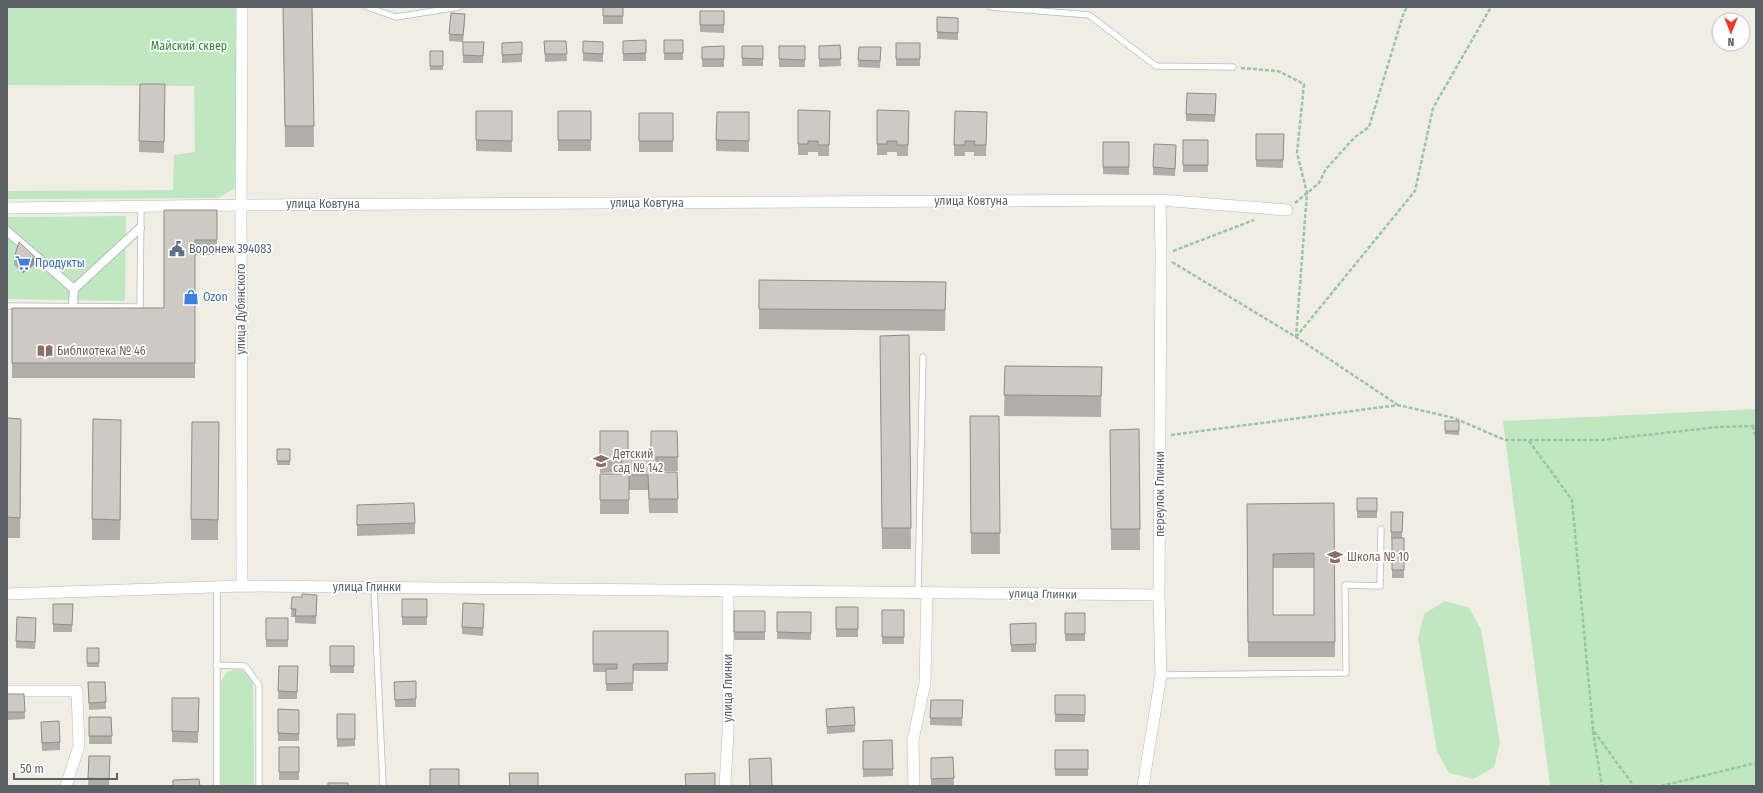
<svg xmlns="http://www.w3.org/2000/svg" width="1763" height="793" viewBox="0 0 1763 793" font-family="'Fira Sans Condensed',sans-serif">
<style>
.green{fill:#c0e8c0}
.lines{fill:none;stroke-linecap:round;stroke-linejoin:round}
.service-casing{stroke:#b7babf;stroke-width:7}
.pedestrian-casing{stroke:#b7babf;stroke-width:10}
.minor-casing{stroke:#b7babf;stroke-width:12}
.path{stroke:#97c7a5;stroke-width:2.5;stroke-dasharray:4 2;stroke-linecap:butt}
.service{stroke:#fff;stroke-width:5.5}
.pedestrian{stroke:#fff;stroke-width:8}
.minor{stroke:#fff;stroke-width:11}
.wall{fill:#b0aea9;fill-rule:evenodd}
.shaded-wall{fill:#908d89}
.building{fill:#cdcac4;stroke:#908d89;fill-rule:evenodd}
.labels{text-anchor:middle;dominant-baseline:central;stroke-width:3.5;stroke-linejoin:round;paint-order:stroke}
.park-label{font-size:12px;fill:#308233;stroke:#fff}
.street-label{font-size:12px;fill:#5c6166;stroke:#fff}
.service-label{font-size:12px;fill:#4e5e75;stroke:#fff;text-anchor:start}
.shop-label{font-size:12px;fill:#366cbe;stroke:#fff;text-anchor:start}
.education-label{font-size:12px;fill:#785e54;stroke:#fff;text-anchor:start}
</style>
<rect width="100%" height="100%" fill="#f0ede5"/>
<path class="green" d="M7 7H237L236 188 218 198 7 199V191L173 190 174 155 195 152 194 86 7 85Z
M126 216 125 301 7 299V217Z
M1756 409V786H1550L1503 421Z
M1445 601 1469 608 1481 629 1500 743 1494 767 1473 779 1449 773 1437 752 1418 638 1424 614Z
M237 669 246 672 253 683 254 786H221V682L227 672Z"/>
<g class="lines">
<defs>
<path id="service" d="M367 7 396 17 459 7
M991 7 1089 15 1156 66 1233 67
M7 306 140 307 141 206
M374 587 383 786
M918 592 923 357
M216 665 245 666 259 685V786
M1161 675 1346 673 1345 585 1380 586 1381 529
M217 786V587"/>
<path id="pedestrian" d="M7 231 74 289 140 228
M73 306 74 289"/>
<path id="minor" d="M242 7 241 205 242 586
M7 208 241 205 1160 200 1287 210
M7 594 242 586 1159 595
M7 691H77L79 746 66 786
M725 786 728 733V590
M914 786 913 740 925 683 927 592
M1143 786 1161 675 1159 595 1161 255 1160 200"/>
</defs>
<use href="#service" class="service-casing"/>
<use href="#pedestrian" class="pedestrian-casing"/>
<use href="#minor" class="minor-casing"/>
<path class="path" d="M1241 68 1278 71 1304 84 1297 153 1307 193 1296 337
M1295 203 1319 183 1326 169 1355 137 1369 127 1404 12 1407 7
M1173 251 1254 220
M1172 262 1296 337 1398 405
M1296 337 1415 191 1433 108 1491 7
M1753 426 1756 439
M1171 435 1398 405 1454 418 1505 440H1601L1718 427 1756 426
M1529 441 1572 500 1593 730 1634 786
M1593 731 1602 786
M1661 786 1756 763"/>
<use href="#service" class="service"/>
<use href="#pedestrian" class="pedestrian"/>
<use href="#minor" class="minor"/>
</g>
<path class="wall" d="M283 7H312L314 147H285Z
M603 7H623V24H603Z
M700 11H724V33L700 32Z
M937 17 958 18V40L937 39Z
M465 21 463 42 449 41V34Z
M646 40V61H623V41Z
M664 40H683V60H664Z
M544 41H566L567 61 545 62Z
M583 41 603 42V62L583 61Z
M463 42H484L483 63H463Z
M522 42V62L502 63V43Z
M896 43H920V66H896Z
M840 45 841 66 819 67V46Z
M724 46V67H702V47Z
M742 46H763V66H742Z
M779 46H805V67H779Z
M859 47H881L880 68 858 67Z
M430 51H443V70H430Z
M140 84H165L164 153 139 152Z
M1216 102 1215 122 1186 121V114Z
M877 110 909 111 908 156H897V152H887V155H877Z
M476 111H512V152L476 151Z
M558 111H591V151H558Z
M830 111 829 156H818V152H808V155H798V144Z
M749 112V152L716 151V140Z
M987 112 986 156H974V152H965V156H954V145Z
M639 113H673V152H639Z
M1256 134H1284L1283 168 1256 167Z
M1183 140H1208V172H1183Z
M1103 142H1129V175L1103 174Z
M1176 153 1175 176 1153 175V167Z
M164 210H217V255H195V378H12V308H164Z
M14 258 35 264 23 273 14 265Z
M759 280 946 282 945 331 759 329Z
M909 335 911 549H882L880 336Z
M1005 366 1102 367 1101 417 1004 416Z
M970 416H999L1000 554H971Z
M7 418 21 419 20 538H7Z
M1459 421V435L1445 434V431Z
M219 422 218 540H191V519Z
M1139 429 1140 550H1111L1110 430Z
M600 431 628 454H651L677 431 678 471H656V472H677L678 513H649L648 490H629V514H600V474H622V472L600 473Z
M121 441 120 540H92V519Z
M277 449H290V465H277Z
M1357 498H1377V518H1357Z
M1334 503 1335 657H1248L1247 504ZM1273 568H1314V615H1273Z
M357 505 415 523V534L357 536Z
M1391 512H1403L1402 538H1404V578H1392V539H1391Z
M317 595 316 624 295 623V617H291L292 597H302Z
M402 599H427V625H402Z
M73 604 72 632H53V624Z
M836 607H858V637H836Z
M882 610H904V644H882Z
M734 611H765V640H734Z
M484 612 483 636 462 634V627Z
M777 612H811V640L777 639Z
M1065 613H1085V641H1065Z
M266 618H288V647H266Z
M1036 623V652H1011L1010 624Z
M36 625 35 649 16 648V641Z
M593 631H668V671H633V691H606V672H593Z
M330 646H354V673H330Z
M87 648H99V667H87Z
M279 666H298L297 699H278Z
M416 681V707H395L394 682Z
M88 682H105L106 709 89 710Z
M7 694H24L25 719 7 720Z
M1055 695H1085V722H1055Z
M172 698H199L198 743 172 742Z
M931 700H963L962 726 930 725Z
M278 709 299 710V741H278Z
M826 709 855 725V732L827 734Z
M337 714H355V746L337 747Z
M89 717H111L112 744H89Z
M41 729 60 742V750L42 751Z
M892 740 893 776 863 777V741Z
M279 747H299V780H279Z
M1055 750H1088V776H1055Z
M89 756H110L109 786H88Z
M953 757 954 785 931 786V758Z"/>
<path class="shaded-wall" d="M35 257V264L23 273V265Z
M121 420V441L120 540V520Z"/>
<path class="building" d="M283 7H312L314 126H285Z
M603 7H623V16H603Z
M700 11H724V25H700Z
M451 13 465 14 463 35 449 34Z
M937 17 958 18V33L937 32Z
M646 40V53L623 54V41Z
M664 40H683V53H664Z
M544 41H566L567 54H545Z
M583 41 603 42V54L583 53Z
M463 42H484L483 56 463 55Z
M522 42V54L502 55V43Z
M896 43H920V59H896Z
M840 45 841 59H819V46Z
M724 46V59H702V47Z
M742 46H763V59L742 58Z
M779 46H805V60L779 59Z
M859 47H881L880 61 858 60Z
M430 51H443V66H430Z
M140 84H165L164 142 139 141Z
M1187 93 1216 94 1215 115 1186 114Z
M798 110 830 111 829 145H818V141H808V144H798Z
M877 110 909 111 908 145H897V141H887V144H877Z
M476 111H512V141L476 140Z
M558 111H591V140H558Z
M955 111 987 112 986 145H974L975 141H965V145H954Z
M717 112H749V141L716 140Z
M639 113H673V141H639Z
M1256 134H1284L1283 160H1256Z
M1183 140H1208V165H1183Z
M1103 142H1129V167H1103Z
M1154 144 1176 145 1175 169 1153 167Z
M164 210H217V240H195V363H12V308H164Z
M19 242 35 257 23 265 14 258Z
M759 280 946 282 945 310 759 309Z
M909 335 911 528H882L880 336Z
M1005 366 1102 367 1101 396 1004 395Z
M970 416H999L1000 533H971Z
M7 418 21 419 20 518 7 517Z
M93 419 121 420 120 520 92 519Z
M1445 421H1459V431H1445Z
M192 422H219L218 520 191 519Z
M1139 429 1140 529H1111L1110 430Z
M600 431H628V454H651V431H677L678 457H656V472H677L678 499H649L648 475H629V500H600V474H622V458H600Z
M277 449H290V461H277Z
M1357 498H1377V511H1357Z
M414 503 415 523 357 525V505Z
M1334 503 1335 642H1248L1247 504ZM1314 553V615H1273V554Z
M1391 512H1403L1402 532H1391Z
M1392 538H1404V570H1392Z
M302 594 317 595 316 616H295L296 609H291L292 597H302Z
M402 599H427V617H402Z
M463 603 484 604 483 628 462 627Z
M53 604H73L72 625 53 624Z
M836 607H858V629H836Z
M882 610H904V637H882Z
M734 611H765V632H734Z
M777 612H811V633L777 632Z
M1065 613H1085V634H1065Z
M17 617 36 618 35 642 16 641Z
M266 618H288V640H266Z
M1036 623V644L1011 645 1010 624Z
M593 631H668V663L633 664V683L606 684V669H617V664H593Z
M330 646H354V666H330Z
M87 648H99V663H87Z
M279 666H298L297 692 278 691Z
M416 681V699L395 700 394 682Z
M88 682H105L106 702 89 703Z
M7 694H24L25 712H7Z
M1055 695H1085V715L1055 714Z
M172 698H199L198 732 172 731Z
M931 700H963L962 718H930Z
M854 707 855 725 827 727 826 709Z
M278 709 299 710V734L278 733Z
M337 714H355V739H337Z
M89 717H111L112 736H89Z
M59 721 60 742 42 743 41 722Z
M892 740 893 769H863V741Z
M279 747H299V772H279Z
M1055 750H1088V769H1055Z
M89 756H110L109 779 88 778Z
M953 757 954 778 931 779V758Z
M771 758 772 786H750L749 759Z
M430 769H459V786H430Z
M509 773H538V786H510Z
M715 773V786H686L685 774Z
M199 779 200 786H173V780Z
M328 783H348V786H328Z"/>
<defs>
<symbol id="civic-bare" viewBox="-9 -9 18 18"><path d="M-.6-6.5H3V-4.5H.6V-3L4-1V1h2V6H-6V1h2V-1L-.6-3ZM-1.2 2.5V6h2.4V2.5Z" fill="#5c6f8a" stroke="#fff" stroke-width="2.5" paint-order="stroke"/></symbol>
<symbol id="supermarket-bare" viewBox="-9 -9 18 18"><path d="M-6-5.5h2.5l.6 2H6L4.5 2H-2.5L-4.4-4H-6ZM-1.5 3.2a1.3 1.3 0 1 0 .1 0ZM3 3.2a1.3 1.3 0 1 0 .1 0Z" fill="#3f7fe0" stroke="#fff" stroke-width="2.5" paint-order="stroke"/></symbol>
<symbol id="shop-bare" viewBox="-9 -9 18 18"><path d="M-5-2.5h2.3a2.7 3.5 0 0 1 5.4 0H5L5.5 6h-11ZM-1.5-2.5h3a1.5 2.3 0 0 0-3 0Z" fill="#3f7fe0" stroke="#fff" stroke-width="2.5" paint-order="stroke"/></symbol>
<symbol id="library-bare" viewBox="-9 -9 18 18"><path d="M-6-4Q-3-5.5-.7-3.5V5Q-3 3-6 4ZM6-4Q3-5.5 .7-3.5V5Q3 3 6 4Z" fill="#8d6e63" stroke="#fff" stroke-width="2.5" paint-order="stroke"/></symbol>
<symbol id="school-bare" viewBox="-9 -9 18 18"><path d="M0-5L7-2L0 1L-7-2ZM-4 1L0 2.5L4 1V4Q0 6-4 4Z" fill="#8d6e63" stroke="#fff" stroke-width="2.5" paint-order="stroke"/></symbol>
</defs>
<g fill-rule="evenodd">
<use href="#civic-bare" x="166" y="238" width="22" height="22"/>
<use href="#supermarket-bare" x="12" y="252" width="22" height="22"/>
<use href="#shop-bare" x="180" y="286" width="22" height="22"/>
<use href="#library-bare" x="34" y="340" width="22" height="22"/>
<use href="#school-bare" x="590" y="450" width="22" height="22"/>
<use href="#school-bare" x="1324" y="546" width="22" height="22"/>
</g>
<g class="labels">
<g class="park-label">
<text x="189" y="46">Майский сквер</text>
</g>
<g class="street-label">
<text x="971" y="201">улица Ковтуна</text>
<text x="647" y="203">улица Ковтуна</text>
<text x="323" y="204">улица Ковтуна</text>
<text transform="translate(241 309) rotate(-90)">улица Дубянского</text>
<text transform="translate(1160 494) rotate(-90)">переулок Глинки</text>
<text x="367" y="587">улица Глинки</text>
<text transform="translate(1043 594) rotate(1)">улица Глинки</text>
<text transform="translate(728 688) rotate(-90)">улица Глинки</text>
</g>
<g class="service-label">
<text x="189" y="249">Воронеж 394083</text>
</g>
<g class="shop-label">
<text x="35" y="263">Продукты</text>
<text x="203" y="297">Ozon</text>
</g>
<g class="education-label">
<text x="57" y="351">Библиотека № 46</text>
<text x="613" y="454">Детский<tspan x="613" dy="14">сад № 142</tspan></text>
<text x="1347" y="557">Школа № 10</text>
</g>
</g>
<rect width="1763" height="793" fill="none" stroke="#5c6166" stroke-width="16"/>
<g transform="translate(1731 32) rotate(180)"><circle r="19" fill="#ffffff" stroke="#bec0c2"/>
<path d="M0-3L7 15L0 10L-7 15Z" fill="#f23728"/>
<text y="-6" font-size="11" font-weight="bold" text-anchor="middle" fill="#5c6166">N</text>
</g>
<path d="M14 773v6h103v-6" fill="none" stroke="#5c6166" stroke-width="2"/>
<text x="20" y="773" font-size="12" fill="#5c6166" stroke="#ffffff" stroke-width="3" paint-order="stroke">50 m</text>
</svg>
